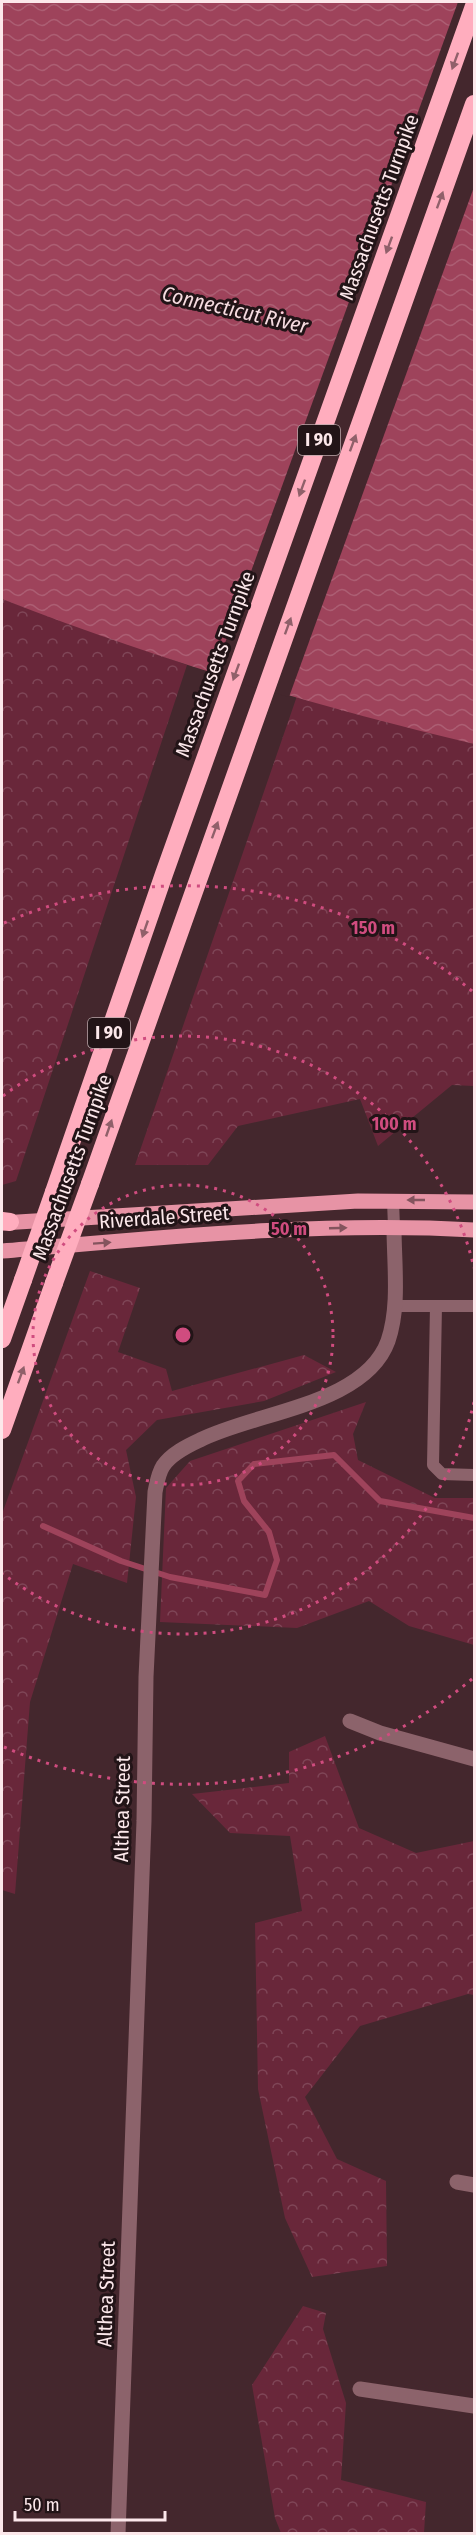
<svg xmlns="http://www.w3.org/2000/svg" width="476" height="2535" viewBox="0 0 476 2535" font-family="'Fira Sans Condensed',sans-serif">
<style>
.forest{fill:url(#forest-crowns)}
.water{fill:url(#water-waves)}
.pier{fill:#44272d}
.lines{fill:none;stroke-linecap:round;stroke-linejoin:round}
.stream{stroke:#9e435b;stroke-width:6}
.lane{stroke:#8c636b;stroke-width:12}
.street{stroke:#8c636b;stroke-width:15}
.primary{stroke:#e793a5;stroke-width:15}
.highway{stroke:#ffadbe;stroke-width:18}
.highway-bridge{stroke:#ffadbe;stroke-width:18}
.oneway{fill:#90606a}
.oneway2{fill:#84545e}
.ring{fill:none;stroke:#d04c7f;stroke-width:3;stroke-dasharray:3 6}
.labels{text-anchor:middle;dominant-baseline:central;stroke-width:6;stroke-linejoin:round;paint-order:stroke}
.shield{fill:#221417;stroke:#bba8ab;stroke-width:1.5}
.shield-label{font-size:18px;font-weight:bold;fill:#fce8eb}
.street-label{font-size:20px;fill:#fce8eb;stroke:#221417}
.water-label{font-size:21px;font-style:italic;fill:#f7dce1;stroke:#221417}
.centre{fill:#d04c7f;stroke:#221417;stroke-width:3}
.ring-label{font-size:18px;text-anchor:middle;font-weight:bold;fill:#d04c7f;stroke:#221417;stroke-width:6;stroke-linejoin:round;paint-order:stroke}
</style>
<defs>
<pattern id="forest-crowns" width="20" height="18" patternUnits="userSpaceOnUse" patternTransform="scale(1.5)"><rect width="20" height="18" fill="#69273a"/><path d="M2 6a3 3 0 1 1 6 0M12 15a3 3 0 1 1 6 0" fill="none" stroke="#7f4657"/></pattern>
<pattern id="water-waves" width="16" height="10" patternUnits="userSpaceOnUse" patternTransform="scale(1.5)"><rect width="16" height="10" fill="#9e435b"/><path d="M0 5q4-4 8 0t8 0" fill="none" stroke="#ac5e73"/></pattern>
</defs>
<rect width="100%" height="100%" fill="#44272d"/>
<path class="forest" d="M2 599 187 665 16 1181 2 1185Z
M297 696 474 744V1086L452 1085 378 1146 360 1099 238 1126 208 1165H135Z
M90 1271 140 1288 118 1352 166 1369 172 1391 304 1355 336 1372 264 1401 157 1420 126 1450 136 1497 127 1583 73 1564 30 1702 15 1894 2 1890V1514Z
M366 1402 353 1434 358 1460 435 1498H474V1645L409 1626 369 1601 297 1628 160 1622 166 1488 190 1461Z
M325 1736 359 1828 416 1853 474 1841V1995L468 1994 360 2026 305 2097 337 2159 386 2181 387 2266 312 2277 285 2218 258 2089 255 1923 302 1911 290 1836 230 1833 192 1794 289 1783V1752Z
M303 2306 326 2313 323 2329 346 2403 341 2480 426 2502 424 2533H281L275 2518 252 2385Z"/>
<path class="water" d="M2 2H474V744C314 706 155 659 2 599Z"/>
<path class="pier" d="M458 2H474V187L289 697 213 676Z"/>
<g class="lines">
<path class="stream" d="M43 1526 121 1561 170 1577 265 1595 277 1560 269 1532 244 1501 238 1481 254 1464 334 1455 380 1501 474 1518"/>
<path class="lane" d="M393 1201 394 1227
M394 1306H474
M436 1306 433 1465 442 1474 474 1475"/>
<path class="street" d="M350 1721 380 1733 474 1759
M457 2182 474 2185
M360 2389 474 2406
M118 2534 144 1821 146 1677 155 1492C157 1483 158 1474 163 1466 171 1454 187 1446 200 1440 255 1412 365 1405 388 1341 400 1306 394 1264 394 1227"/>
<path class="primary" d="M2 1223 358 1201 474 1202
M2 1251C158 1238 317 1221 474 1230"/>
<path class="highway" d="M90 1184 474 104
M54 1192 164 874 474 6
M2 1221 10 1222
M2 1339 23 1280
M2 1430 54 1283"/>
<path class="highway-bridge" d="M23 1280 54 1192
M54 1283 90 1184"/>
</g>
<defs><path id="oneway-solid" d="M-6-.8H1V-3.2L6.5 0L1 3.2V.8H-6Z" transform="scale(1.5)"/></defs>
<g class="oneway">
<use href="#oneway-solid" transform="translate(455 61) rotate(110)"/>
<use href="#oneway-solid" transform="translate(440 200) rotate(-70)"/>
<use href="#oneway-solid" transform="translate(389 245) rotate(110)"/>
<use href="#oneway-solid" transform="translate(353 443) rotate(-70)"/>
<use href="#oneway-solid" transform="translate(302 488) rotate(110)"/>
<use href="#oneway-solid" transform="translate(288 626) rotate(-70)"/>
<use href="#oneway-solid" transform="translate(236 672) rotate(110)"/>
<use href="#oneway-solid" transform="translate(215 830) rotate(-70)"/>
<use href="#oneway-solid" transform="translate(145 929) rotate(109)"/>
<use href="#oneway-solid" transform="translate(109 1128) rotate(-71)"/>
<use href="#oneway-solid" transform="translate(21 1375) rotate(-70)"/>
</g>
<g class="oneway2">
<use href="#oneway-solid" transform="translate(416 1200) rotate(180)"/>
<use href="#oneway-solid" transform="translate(338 1228) rotate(-2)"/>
<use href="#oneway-solid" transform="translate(102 1243) rotate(-4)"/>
</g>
<g class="ring">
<circle cx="183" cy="1335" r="150"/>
<path d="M474 1402A299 299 0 0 1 3 1574M3 1096A299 299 0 0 1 474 1268"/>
<path d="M472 1679A449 449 0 0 1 4 1747M4 923A449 449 0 0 1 472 991"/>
</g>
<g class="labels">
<g class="shield">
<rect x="298" y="425" width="42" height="30" rx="4.5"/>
<rect x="88" y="1018" width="42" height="30" rx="4.5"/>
</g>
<g class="shield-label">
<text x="319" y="440">I 90</text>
<text x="109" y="1033">I 90</text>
</g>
<g class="street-label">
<text transform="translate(379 207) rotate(-70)">Massachusetts Turnpike</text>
<text transform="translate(215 664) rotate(-70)">Massachusetts Turnpike</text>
<text transform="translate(72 1167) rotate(-70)">Massachusetts Turnpike</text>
<text transform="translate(164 1217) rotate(-4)">Riverdale Street</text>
<text transform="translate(122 1809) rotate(-89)">Althea Street</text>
<text transform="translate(106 2294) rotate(-88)">Althea Street</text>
</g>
<g class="water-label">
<text transform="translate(235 310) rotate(13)">Connecticut River</text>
</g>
</g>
<circle cx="183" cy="1335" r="9" class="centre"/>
<g class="ring-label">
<text x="373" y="934">150 m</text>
<text x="394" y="1130">100 m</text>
<text x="289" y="1235">50 m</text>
</g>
<rect width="476" height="2535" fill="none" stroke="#fce8eb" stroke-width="6"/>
<path d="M15 2511v9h150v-9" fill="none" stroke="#fce8eb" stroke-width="3"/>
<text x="24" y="2511" font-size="18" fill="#fce8eb" stroke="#221417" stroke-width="4.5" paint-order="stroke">50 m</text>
</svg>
